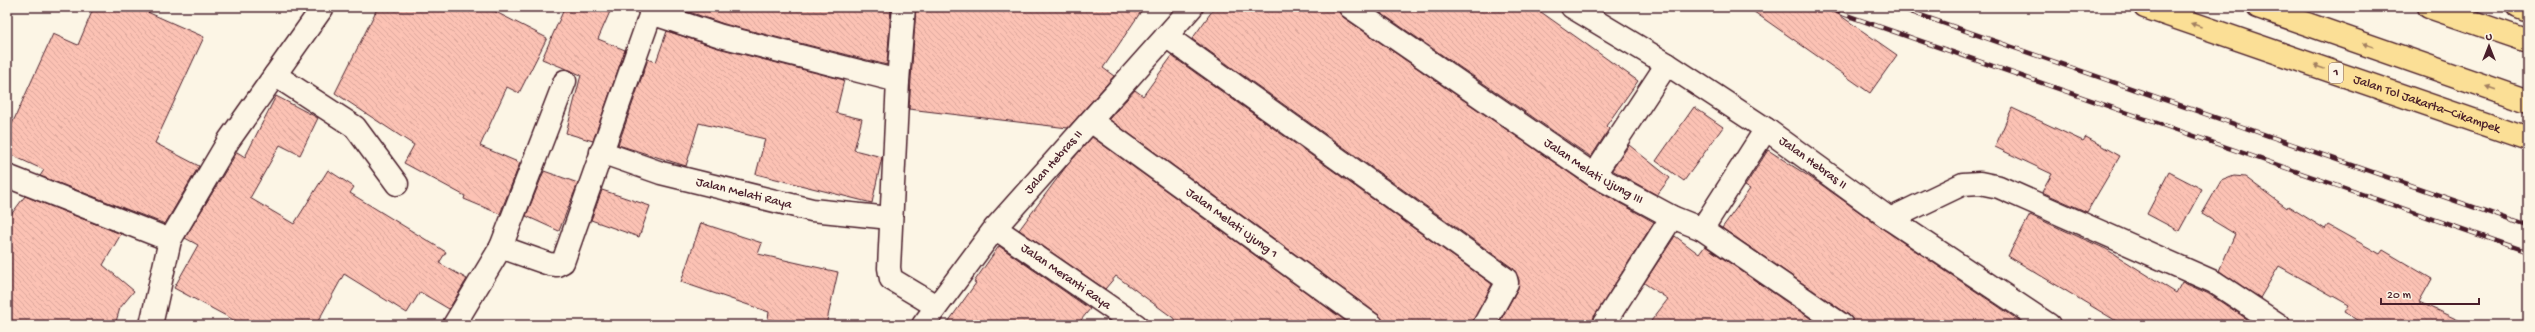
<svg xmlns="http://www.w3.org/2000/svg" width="2535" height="332" viewBox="0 0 2535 332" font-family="'Gochi Hand',sans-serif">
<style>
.building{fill:url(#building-back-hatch);stroke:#4a1f2b}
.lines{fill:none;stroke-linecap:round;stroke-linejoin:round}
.minor-casing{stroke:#4a1f2b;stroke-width:25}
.motorway-casing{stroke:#4a1f2b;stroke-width:25}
.minor{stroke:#fcf5e5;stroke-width:22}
.motorway{stroke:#fbdf96;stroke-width:22}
.rail-casing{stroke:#4a1f2b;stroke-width:4.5}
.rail{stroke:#fcf5e5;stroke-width:3;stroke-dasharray:9;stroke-linecap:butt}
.oneway{fill:#a27f60}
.labels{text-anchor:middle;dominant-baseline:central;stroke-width:3;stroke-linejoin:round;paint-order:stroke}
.shield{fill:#fcf5e5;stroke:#7f5f63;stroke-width:1}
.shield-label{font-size:12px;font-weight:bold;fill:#4a1f2b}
.street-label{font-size:13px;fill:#4a1f2b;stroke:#fcf5e5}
</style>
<defs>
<pattern id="building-back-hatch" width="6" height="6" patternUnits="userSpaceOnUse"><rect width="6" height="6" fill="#fcc2b4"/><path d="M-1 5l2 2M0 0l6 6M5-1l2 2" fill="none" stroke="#daa69b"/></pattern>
</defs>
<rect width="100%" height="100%" fill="#fcf5e5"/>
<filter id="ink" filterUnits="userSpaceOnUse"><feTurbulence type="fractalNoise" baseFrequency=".025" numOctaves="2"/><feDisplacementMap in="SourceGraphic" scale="8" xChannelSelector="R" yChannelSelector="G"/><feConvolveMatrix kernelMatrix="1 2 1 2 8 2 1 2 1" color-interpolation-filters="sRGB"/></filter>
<g filter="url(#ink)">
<path class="building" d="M94 7H136L204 37 155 143 199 166 165 224 40 176 44 170 7 153V135L53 34 78 45Z
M378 7H486L547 38 519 93 507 87 480 146 520 163 500 214 464 199 465 196 404 163 414 145 335 93Z
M565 7H612L598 39 625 50 593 141 566 133 581 75 542 59Z
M675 7H891L887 65 724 24Z
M916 7H1144L1103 68 1114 76 1068 128 909 109Z
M1215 7H1338L1343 17 1587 185 1654 222 1589 325H1498L1518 288 1519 280 1514 269 1192 39Z
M1372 7H1534L1638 81 1606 126 1609 129 1591 157Z
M1747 7H1828L1897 55 1870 93Z
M667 31 718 48 844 80 836 113 862 119 854 150 882 157 872 203 756 174 765 139 699 123 686 166 618 145 648 59 656 62Z
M1172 56 1492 284 1472 325H1384L1379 315 1109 119 1135 90 1143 96Z
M276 96 318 118 300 155 280 145 250 198 294 224 328 170 354 187 350 193 446 252 439 263 467 279 449 309 420 292 407 313 344 274 316 325H243L174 288 198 245 185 238 237 152 245 157Z
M1694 107 1723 127 1684 181 1656 161Z
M2012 108 2083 141 2086 137 2120 156 2087 212 2042 192 2052 174 1995 147Z
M1092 137 1351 325H1183L1116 276 1105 289 1019 230 1065 168Z
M1629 145 1670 178 1657 195 1612 170Z
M1768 150 1819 183 1883 229 2026 325H1854L1849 315 1722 228 1750 189 1745 186Z
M544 171 578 183 559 231 526 216Z
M2169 172 2202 189 2179 231 2147 214Z
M2234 176 2245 177 2287 208 2288 206 2325 229 2328 225 2380 254 2383 250 2432 279 2419 302 2469 325H2366L2345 312 2349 305 2279 266 2260 298 2219 271 2235 234 2202 214 2221 181Z
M602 190 650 206 639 237 591 220Z
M25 196 121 234 103 265 134 291 120 308 115 325H7V220Z
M2030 215 2106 249 2176 293 2182 282 2209 294 2247 319 2243 325H2123L2008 256Z
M701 223 762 243 758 254 838 272 826 325H792L768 319 769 312 681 282Z
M1675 236 1699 254 1705 246 1820 325H1648L1668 299 1644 283Z
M999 246 1090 309 1077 325H946L976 283 974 282Z"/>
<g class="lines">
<defs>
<g id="minor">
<path d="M648 7 651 13 721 36 898 81"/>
<path d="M904 7 898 81 889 268 891 279 936 306"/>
<path id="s1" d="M1350 7 1594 175 1672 217 1702 229 1842 325"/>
<path id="s2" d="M1572 7 1667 64 1766 129 1890 219 2049 325"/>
<path d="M1166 36 1506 279 1507 283 1484 325"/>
<path d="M275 75 355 127 397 184"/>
<path id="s3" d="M1091 121 1372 325"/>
<path id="s4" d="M601 152 661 173 812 210 890 218"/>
<path d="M1594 175 1667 64"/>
<path d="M7 176 170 240"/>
<path d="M1890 219 1963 184 1980 183 1999 187 2214 282 2279 325"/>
<path id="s5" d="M995 228 1136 325"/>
<path d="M1702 229 1766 129"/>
<path d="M501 247 549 264 557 265 563 262 651 13"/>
<path d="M151 325 170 240 229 140 323 7"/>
<path d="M454 325 501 247 565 81"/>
<path id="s6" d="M923 325 995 228 1192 7"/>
<path d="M1603 325 1672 217"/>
</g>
<g id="motorway">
<path id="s7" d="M2145 7 2528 139"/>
<path d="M2258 7 2528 101"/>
<path d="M2429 7 2528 41"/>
<path d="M2518 7 2528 11"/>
</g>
</defs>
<use href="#minor" class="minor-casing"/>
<use href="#motorway" class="motorway-casing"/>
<use href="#minor" class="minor"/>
<use href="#motorway" class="motorway"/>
<defs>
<path id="rail" d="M1823 7 2528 252
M1897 7 2528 226"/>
</defs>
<use href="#rail" class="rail-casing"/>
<use href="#rail" class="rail"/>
</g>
<defs><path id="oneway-solid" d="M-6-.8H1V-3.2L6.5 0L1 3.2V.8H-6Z"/></defs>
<g class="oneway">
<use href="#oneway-solid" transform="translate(2196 25) rotate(-161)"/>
<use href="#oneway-solid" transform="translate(2368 45) rotate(-161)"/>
<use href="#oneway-solid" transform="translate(2319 67) rotate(-161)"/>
<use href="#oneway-solid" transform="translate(2491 88) rotate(-161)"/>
</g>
</g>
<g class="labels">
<rect class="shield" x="2329" y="63" width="14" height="20" rx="3"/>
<g class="shield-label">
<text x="2336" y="73">1</text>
</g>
<g class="street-label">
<text stroke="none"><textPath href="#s7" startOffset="298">Jalan Tol Jakarta–Cikampek</textPath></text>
<text stroke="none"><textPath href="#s6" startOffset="209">Jalan Hebras II</textPath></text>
<text stroke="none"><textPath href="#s2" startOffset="287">Jalan Hebras II</textPath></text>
<text stroke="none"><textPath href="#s1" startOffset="294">Jalan Melati Ujung III</textPath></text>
<text stroke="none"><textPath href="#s4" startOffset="149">Jalan Melati Raya</textPath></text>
<text stroke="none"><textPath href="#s3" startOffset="174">Jalan Melati Ujung 1</textPath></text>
<text stroke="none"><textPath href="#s5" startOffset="86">Jalan Meranti Raya</textPath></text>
</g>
</g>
<rect width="2535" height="332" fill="none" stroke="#fcf5e5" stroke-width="24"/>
<rect x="12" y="12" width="2511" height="308" fill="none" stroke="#4a1f2b" stroke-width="1.5" filter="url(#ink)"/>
<g transform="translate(2489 46)" stroke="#fcf5e5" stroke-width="3" paint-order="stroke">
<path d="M0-3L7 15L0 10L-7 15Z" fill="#4a1f2b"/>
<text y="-6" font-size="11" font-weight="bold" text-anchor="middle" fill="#4a1f2b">U</text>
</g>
<path d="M2381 298v6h98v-6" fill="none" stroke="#4a1f2b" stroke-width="2"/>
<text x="2387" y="298" font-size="12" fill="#4a1f2b" stroke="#fcf5e5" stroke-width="3" paint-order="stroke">20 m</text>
</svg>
